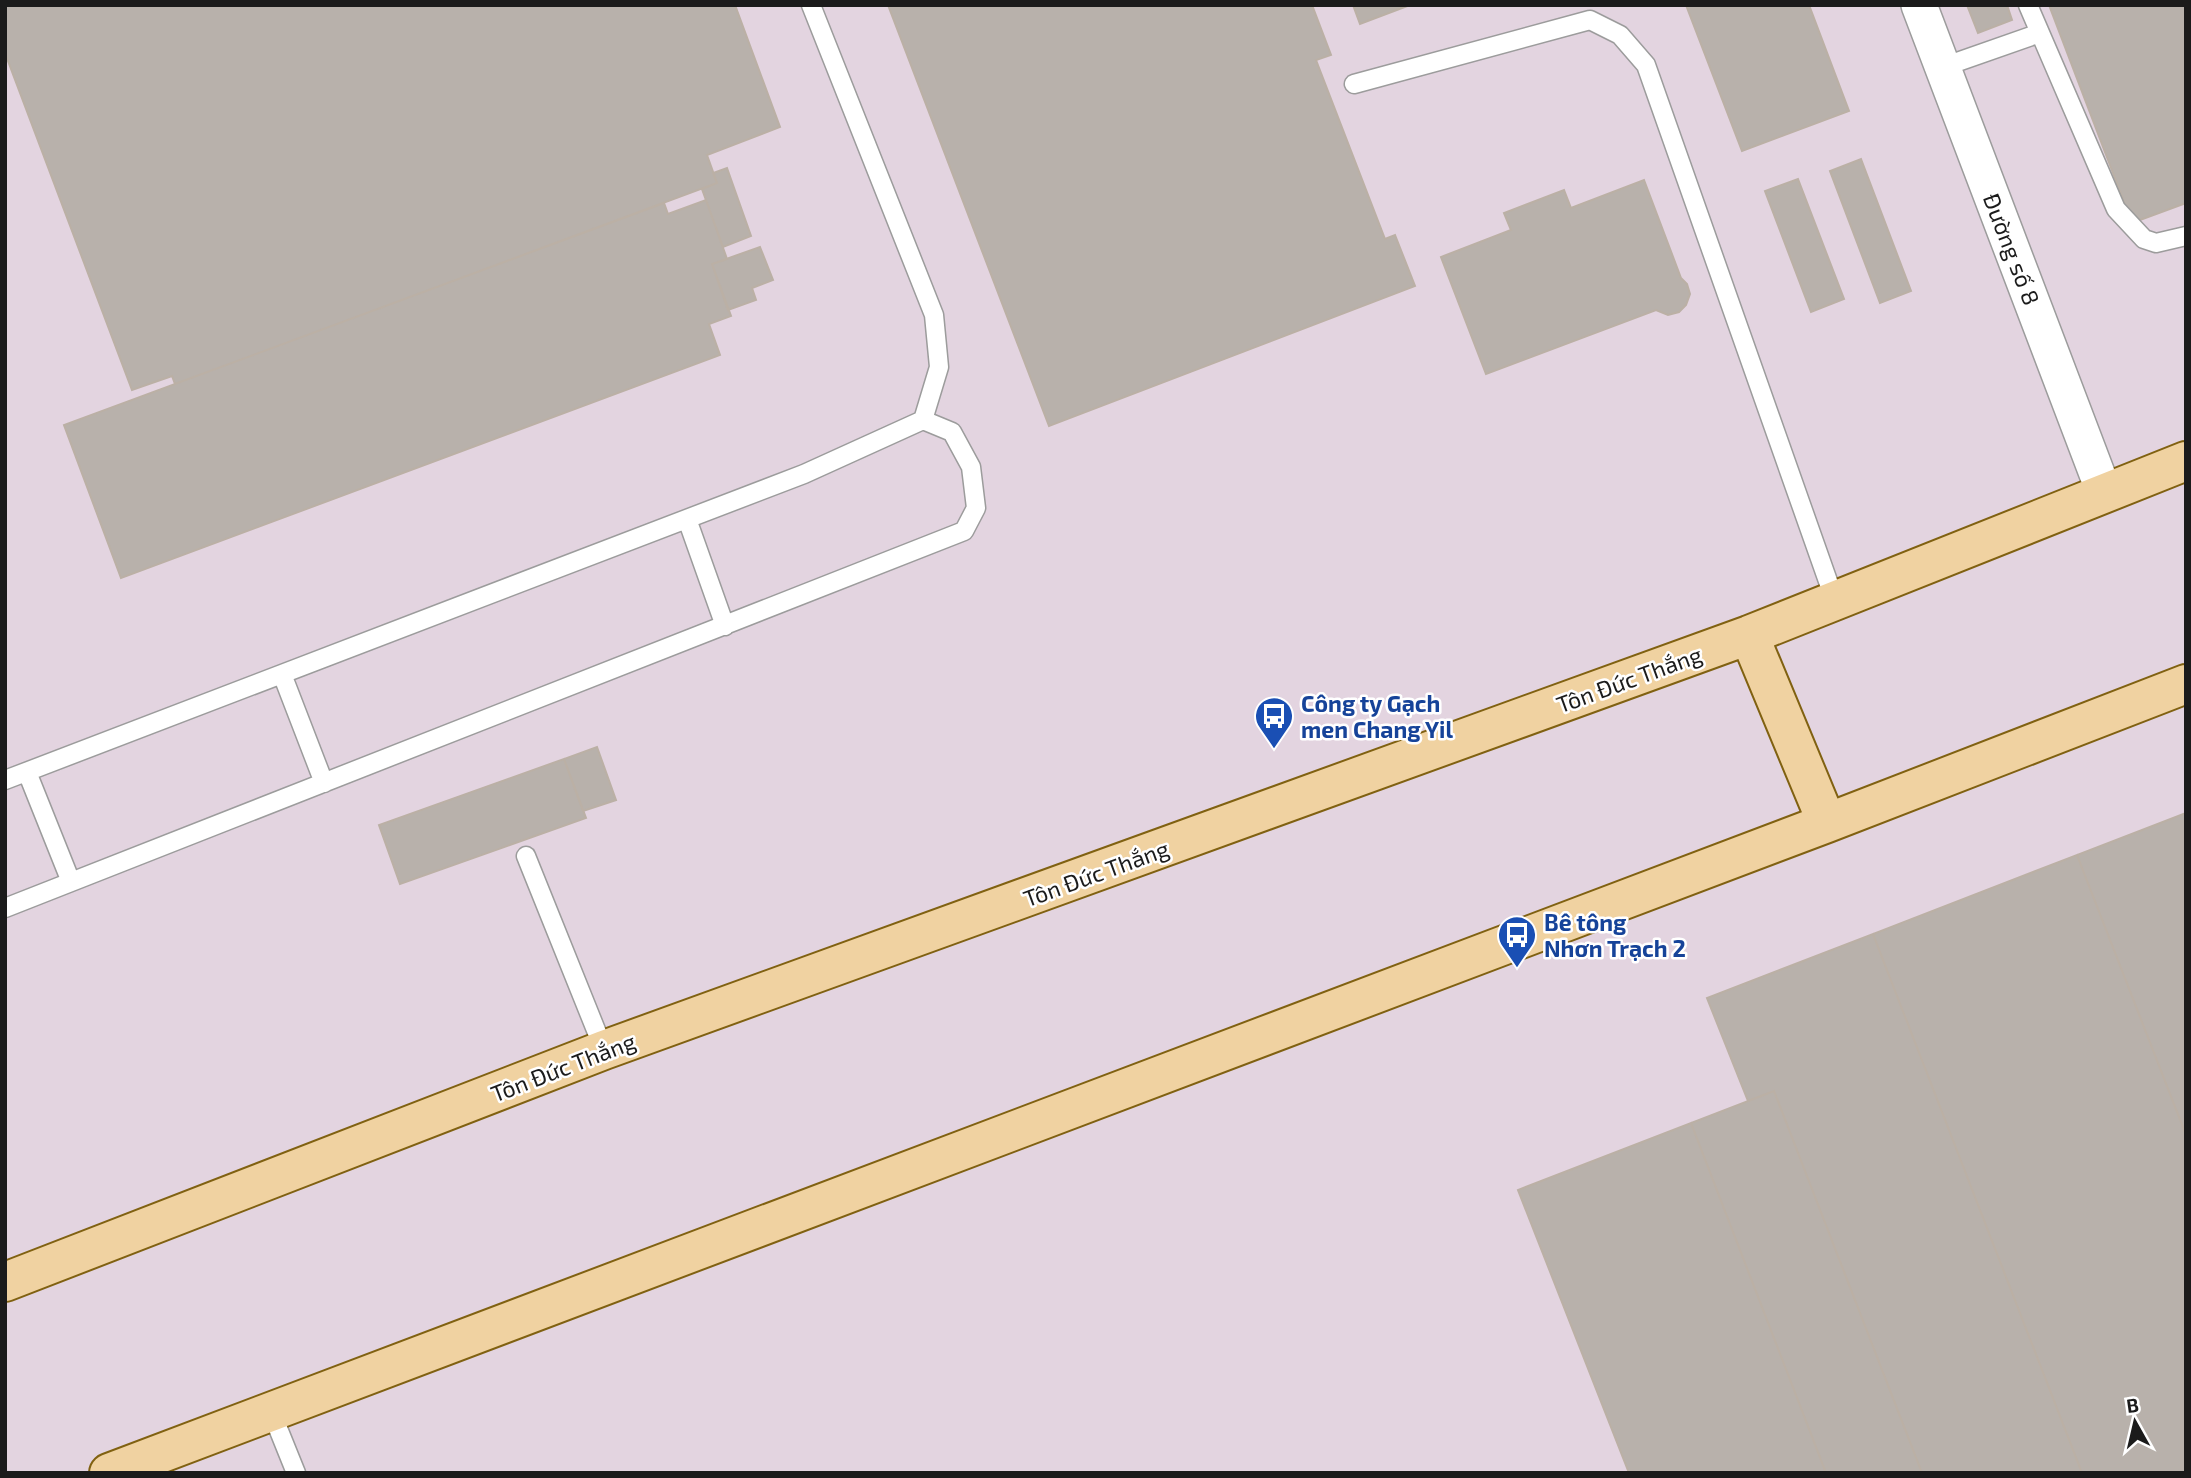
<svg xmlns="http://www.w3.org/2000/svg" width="2191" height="1478" viewBox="0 0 2191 1478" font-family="'Exo 2',sans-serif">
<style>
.industrial{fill:#e3d4e0}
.building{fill:#b8b1ab;stroke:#bbb0a5;stroke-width:2}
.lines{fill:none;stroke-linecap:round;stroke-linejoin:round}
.service-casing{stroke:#9c9c9c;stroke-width:21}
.minor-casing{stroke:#9c9c9c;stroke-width:38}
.primary-casing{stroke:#806111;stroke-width:42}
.service{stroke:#fff;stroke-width:18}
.minor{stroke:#fff;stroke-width:35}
.primary{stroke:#f0d2a1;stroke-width:38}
.labels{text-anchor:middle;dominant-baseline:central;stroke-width:5;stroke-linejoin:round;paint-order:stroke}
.street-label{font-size:23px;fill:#1b1b1b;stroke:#fff}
.transit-label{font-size:23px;font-weight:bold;fill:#164399;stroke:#fff;text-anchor:start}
</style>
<rect width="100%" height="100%" fill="#ebe8e1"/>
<path class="industrial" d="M5 5H2186V1473H5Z"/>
<path class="building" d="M5 5H735L780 127 707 155 717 183 175 384 172 376 132 390 5 53Z
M888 5H1312L1331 55 1316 60 1385 239 1395 235 1415 286 1049 426Z
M1353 5H1410L1360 24Z
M1686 5H1809L1849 111 1742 151Z
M1967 5H2007L2012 20 1978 33Z
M2049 5H2186V203L2132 223Z
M1861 159 1911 291 1880 303 1830 171Z
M727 168 751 236 723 247 702 189 717 183 713 173Z
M1798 179 1844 299 1811 312 1765 191Z
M1644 180 1681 278 1687 284 1690 294 1686 305 1679 312 1668 315 1656 310 1486 374 1441 257 1511 230 1504 213 1564 190 1571 208Z
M706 200 727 259 712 264 731 316 709 324 720 355 121 578 64 425 664 203 668 214Z
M760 247 773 280 752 288 756 300 728 310 712 264Z
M597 747 616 800 583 811 564 759Z
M564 759 586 818 400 884 379 825Z
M2186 813V1135L2077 855Z
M2077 855 2186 1135V1473H2082L1873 934Z
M1873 934 2082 1473H1922L1774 1091 1748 1101 1707 998Z
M1774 1091 1922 1473H1826L1691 1123Z
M1691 1123 1826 1473H1629L1518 1190Z"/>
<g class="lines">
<defs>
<path id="service" d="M2028 5 2116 209 2144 239 2156 243 2186 236
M1943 67 2040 33
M1354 84 1590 20 1620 35 1646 65 1835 601
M687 519 725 626
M282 674 324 783
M27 772 71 882
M5 780 804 474 923 420 939 367 934 315 811 5
M526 856 604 1050
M5 908 964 531 976 508 971 467 952 432 923 420
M271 1411 296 1473"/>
<path id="minor" d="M1919 5 2104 492"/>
<path id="primary" d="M1749 635 1827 823
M5 1282 604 1050 1749 635 2186 461
M109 1473 1827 823 2186 684"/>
</defs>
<use href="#service" class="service-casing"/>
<use href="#minor" class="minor-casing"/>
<use href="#primary" class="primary-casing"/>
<use href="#service" class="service"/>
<use href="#minor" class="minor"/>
<use href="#primary" class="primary"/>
</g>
<defs>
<symbol id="bus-pin" viewBox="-11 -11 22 30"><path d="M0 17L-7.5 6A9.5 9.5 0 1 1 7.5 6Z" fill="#1a4fb4" stroke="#fff"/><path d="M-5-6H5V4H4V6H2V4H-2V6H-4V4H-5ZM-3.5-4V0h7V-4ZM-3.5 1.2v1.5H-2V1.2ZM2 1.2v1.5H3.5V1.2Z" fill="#fff"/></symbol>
</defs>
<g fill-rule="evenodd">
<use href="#bus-pin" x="1252" y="694" width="44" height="60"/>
<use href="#bus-pin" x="1495" y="913" width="44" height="60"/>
</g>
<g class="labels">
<g class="street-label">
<text transform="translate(2012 249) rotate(69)">Đường số 8</text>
<text transform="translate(1629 679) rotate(-20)">Tôn Đức Thắng</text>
<text transform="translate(1096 873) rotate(-20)">Tôn Đức Thắng</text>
<text transform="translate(563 1067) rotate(-21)">Tôn Đức Thắng</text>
</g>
<g class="transit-label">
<text x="1301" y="703">Công ty Gạch<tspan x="1301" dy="26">men Chang Yil</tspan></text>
<text x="1544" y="922">Bê tông<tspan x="1544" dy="26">Nhơn Trạch 2</tspan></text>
</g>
</g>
<rect width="2191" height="1478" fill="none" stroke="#1b1b1b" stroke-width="14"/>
<g transform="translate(2135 1422) rotate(352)" stroke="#ffffff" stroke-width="5" paint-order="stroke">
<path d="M0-5L12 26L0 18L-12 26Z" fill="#1b1b1b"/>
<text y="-10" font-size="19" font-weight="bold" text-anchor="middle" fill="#1b1b1b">B</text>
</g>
</svg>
